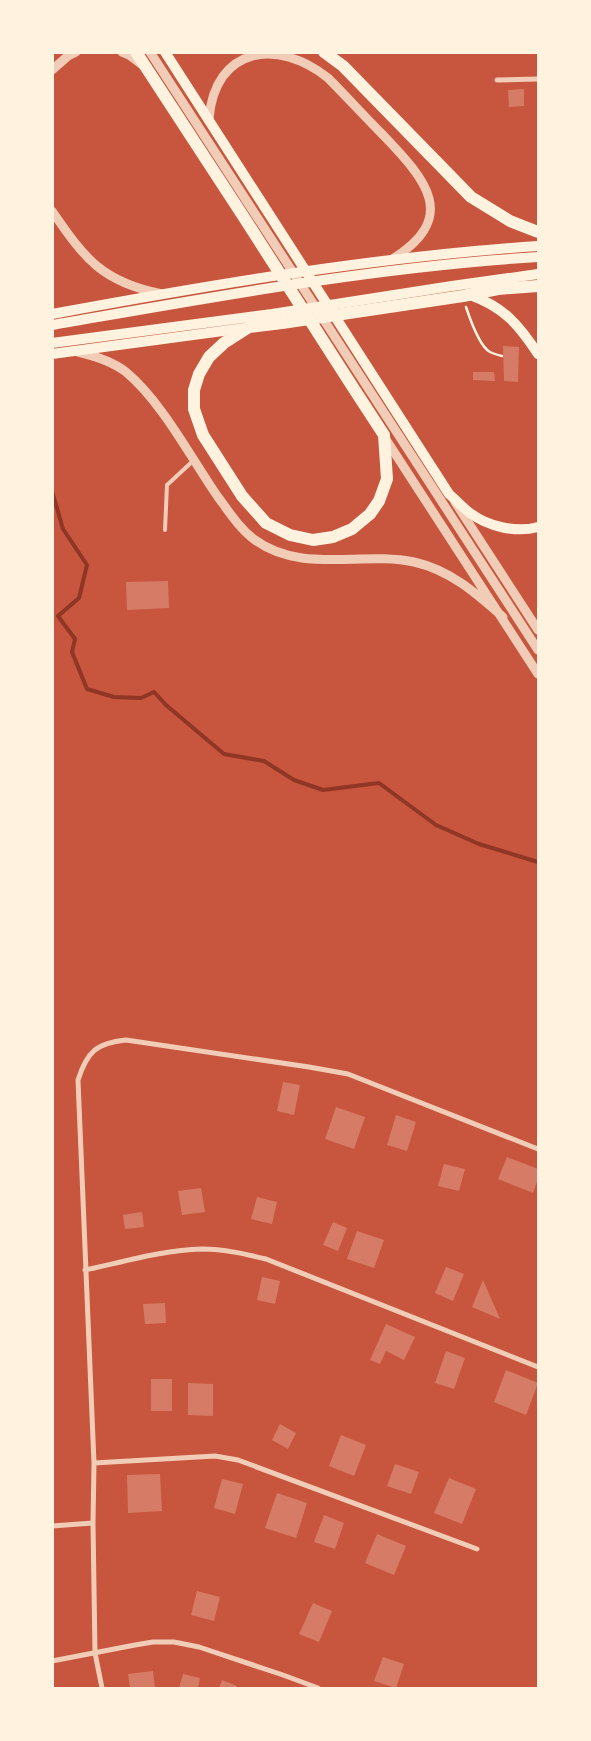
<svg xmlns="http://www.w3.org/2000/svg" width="591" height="1741" viewBox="0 0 591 1741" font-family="'Nunito Sans',sans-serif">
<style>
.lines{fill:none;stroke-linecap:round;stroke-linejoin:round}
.stream{stroke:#8f3625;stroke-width:4}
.building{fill:#d67c66}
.path{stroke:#fff3e0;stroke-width:2.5}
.service{stroke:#f1ccb7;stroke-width:4}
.minor{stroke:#f1ccb7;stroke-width:5}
.tertiary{stroke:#f1ccb7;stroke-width:9}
.secondary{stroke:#fff3e0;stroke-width:10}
.primary{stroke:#fff3e0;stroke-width:12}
</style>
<rect width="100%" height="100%" fill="#c8553d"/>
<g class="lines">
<path class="stream" d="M52 491 63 529 87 565 79 598 58 616 75 639 72 652 87 689 114 697 141 698 154 692 166 705 224 754 264 761 294 780 323 790 379 783 436 825 479 844 538 862"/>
</g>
<path class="building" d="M524 89V106L509 107 508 90Z
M503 346 519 347 518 382 504 381Z
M473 372H494L495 381 473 380Z
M168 581 169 608 127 610 126 582Z
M283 1082 300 1085 294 1115 277 1111Z
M336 1107 365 1117 354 1149 325 1139Z
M396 1115 416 1122 407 1151 387 1145Z
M507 1157 538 1169V1179L533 1193 498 1179Z
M444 1164 465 1169 459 1191 438 1186Z
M201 1188 205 1212 182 1215 178 1191Z
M257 1197 277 1202 272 1224 251 1219Z
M142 1212 144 1227 125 1229 123 1215Z
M333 1222 347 1228 338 1251 323 1245Z
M357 1231 384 1240 374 1268 347 1259Z
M446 1267 464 1274 453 1301 435 1293Z
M262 1277 280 1281 275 1304 257 1300Z
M483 1280 500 1319 472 1307Z
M165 1303 166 1323 145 1324 143 1304Z
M386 1324 415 1337 404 1360 386 1351 380 1364 370 1360Z
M446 1351 465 1358 454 1389 435 1383Z
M506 1370 538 1383 526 1415 494 1402Z
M151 1379H172V1411H151Z
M188 1383 213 1384V1416L188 1415Z
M280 1424 296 1433 288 1449 272 1440Z
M341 1435 366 1445 354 1476 329 1466Z
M395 1464 419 1472 411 1494 387 1486Z
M160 1474 162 1511 128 1513 127 1475Z
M449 1478 476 1489 462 1524 434 1513Z
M222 1479 243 1484 235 1514 214 1508Z
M277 1493 307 1503 296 1538 265 1528Z
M324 1515 344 1523 335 1549 314 1542Z
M377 1534 406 1546 394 1575 365 1563Z
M197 1591 220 1597 214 1621 191 1615Z
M313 1603 332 1611 319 1642 299 1634Z
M383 1657 404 1664 396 1688 374 1681Z
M153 1671 155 1688H130L128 1674Z
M183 1674 200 1678 198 1688H179Z
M222 1680 237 1686 236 1688H219Z"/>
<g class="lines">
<path class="path" d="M466 307C470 319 479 346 490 352 494 354 498 355 502 356"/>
<path class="service" d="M165 530 167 485 194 460"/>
<path class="minor" d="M497 80 538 79
M85 1270C123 1262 163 1250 202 1249 224 1249 245 1254 266 1259L538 1367
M94 1463 215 1456 238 1460 477 1549
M52 1526 93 1523
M52 1661 135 1645 153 1642H174L199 1647 283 1675 318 1688
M102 1688 95 1653 93 1523 94 1463 78 1080C87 1052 96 1043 126 1040L309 1067 348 1074 538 1149"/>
<path class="tertiary" d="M122 52 129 55 141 64
M150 52 538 650
M52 70 68 56 76 52
M209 119C215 46 278 38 328 78 347 97 365 117 384 136 426 180 460 218 391 260
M52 211C85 259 102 282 162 294
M78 352C95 356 112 361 126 372 162 402 191 458 218 497 229 512 240 529 255 540 301 574 362 551 414 562 450 570 476 593 503 617
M385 438 538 674
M455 502 538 630"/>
<path class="secondary" d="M165 52 449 494C456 500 463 508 470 513 489 527 516 533 538 527
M470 295C504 307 519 325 538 354
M52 314C214 284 375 257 538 246
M52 325C214 297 375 267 538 257
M52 343 272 314 452 286 538 274
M52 354 245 328"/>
<path class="primary" d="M136 52 243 216 354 389 384 435 387 479 379 501 370 514 352 529 333 537 313 540 290 535 266 523 242 496 203 435 194 409V390L199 374 209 357 224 343 249 327 282 323 463 296 498 289 538 286
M324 52 343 66 471 197 510 221 538 232"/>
</g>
<rect width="591" height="1741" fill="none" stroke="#fff3e0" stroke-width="108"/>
</svg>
